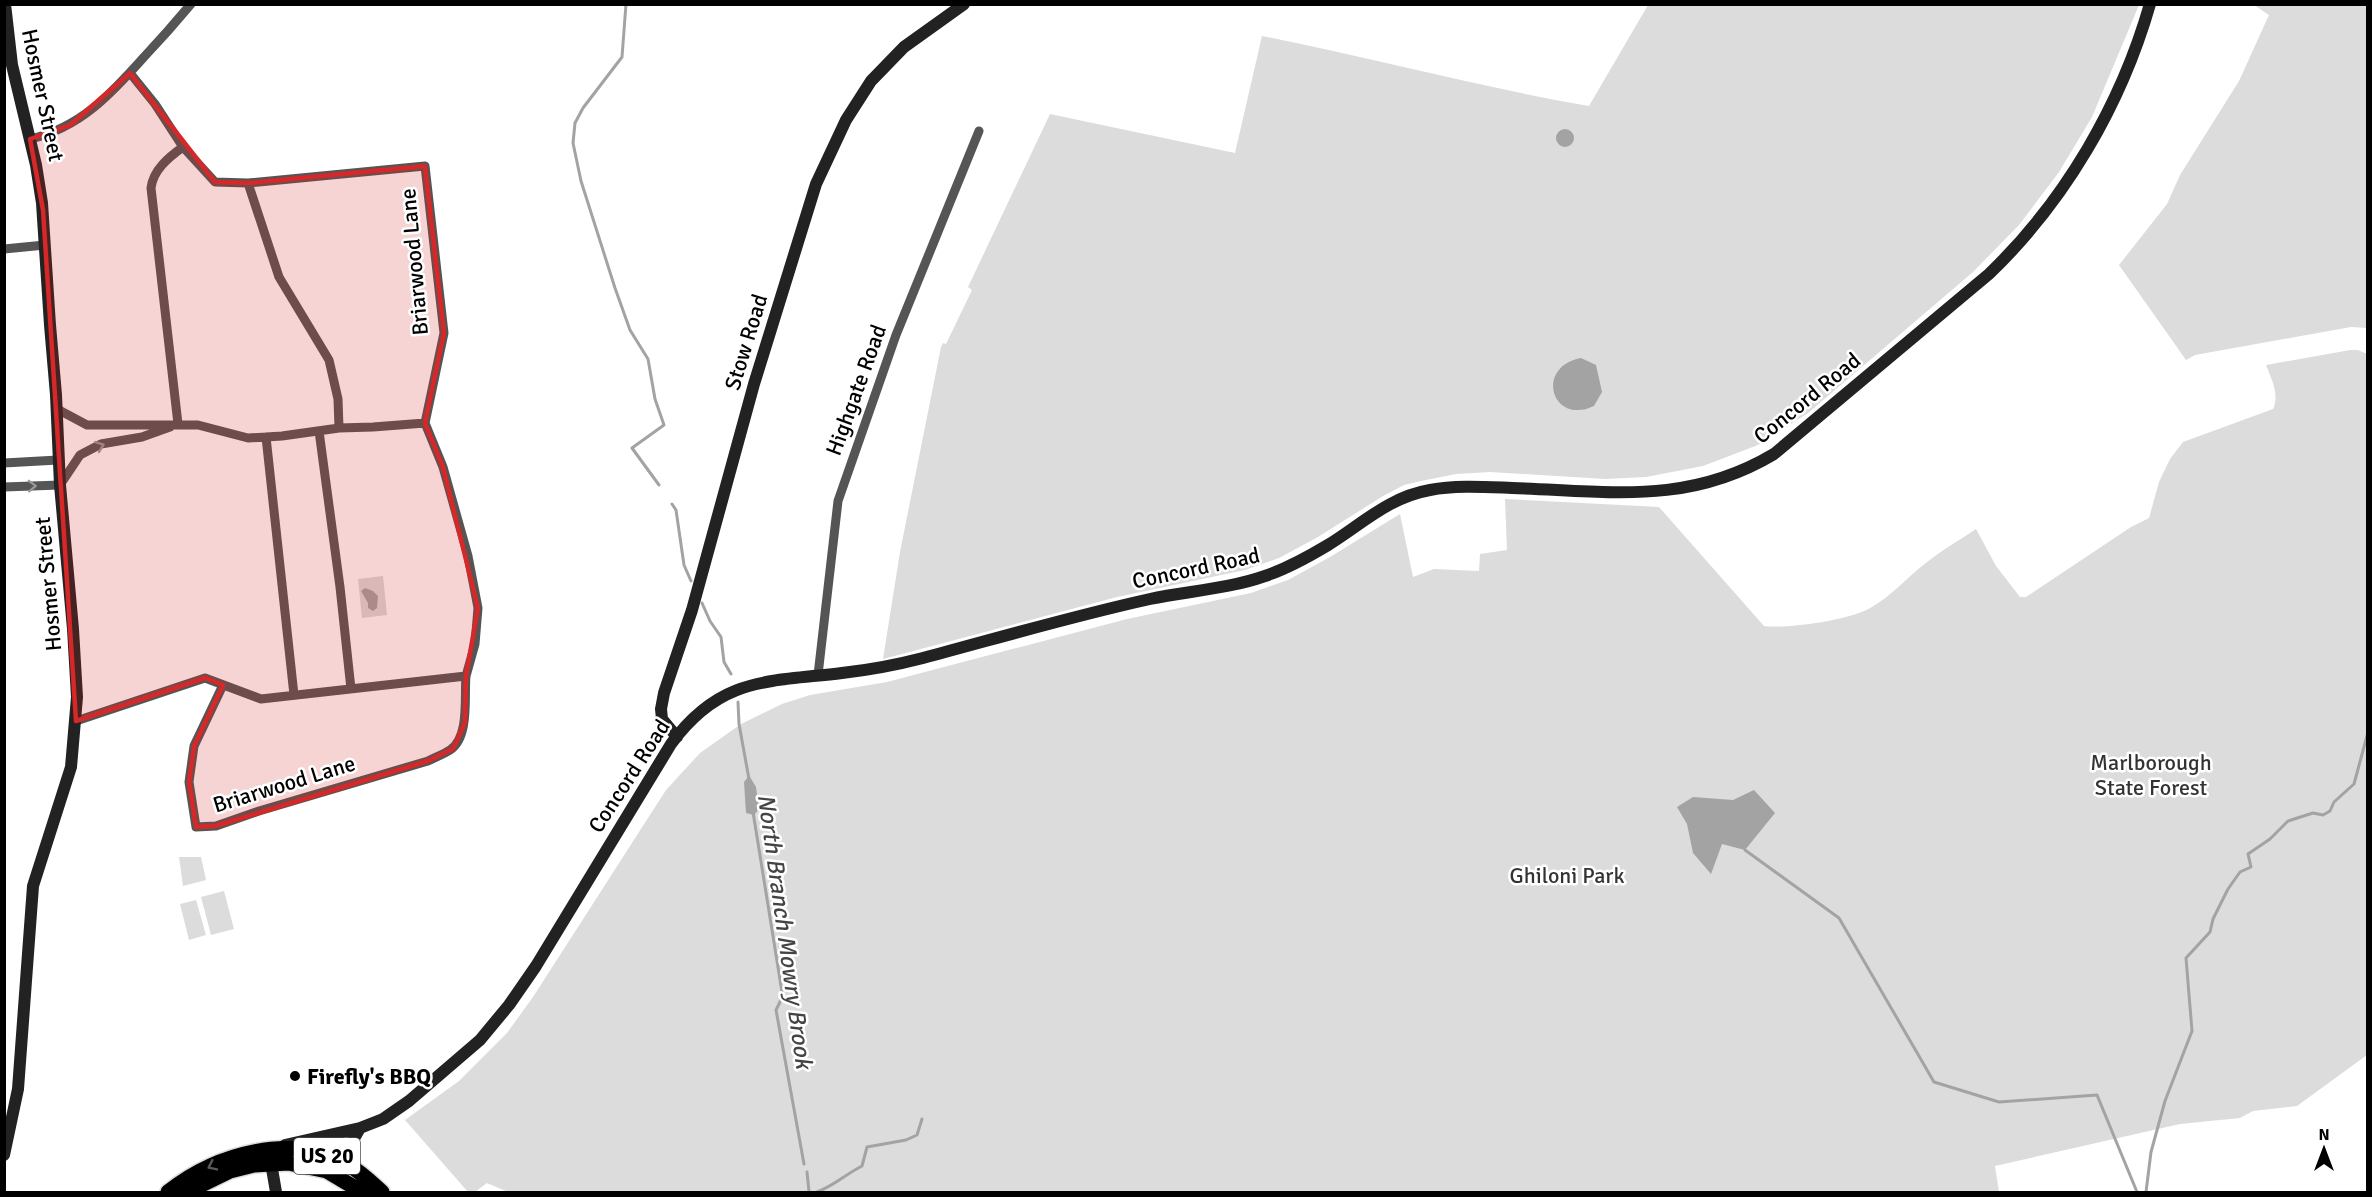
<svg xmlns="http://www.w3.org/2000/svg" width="2372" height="1197" viewBox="0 0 2372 1197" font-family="Signika,sans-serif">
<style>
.green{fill:#dcdcdc}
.water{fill:#a3a3a3}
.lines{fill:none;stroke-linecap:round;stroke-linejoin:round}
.stream{stroke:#a3a3a3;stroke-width:3}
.primary-casing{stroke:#dbdbdb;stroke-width:18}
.street{stroke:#555;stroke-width:9}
.secondary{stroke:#222;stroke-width:12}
.primary{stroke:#000;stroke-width:15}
.oneway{stroke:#999}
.oneway2{stroke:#595959}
.marked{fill:#d62828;fill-opacity:0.2;stroke:#d62828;stroke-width:4.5;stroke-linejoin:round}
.poi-dot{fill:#000;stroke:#fff;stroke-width:2}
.labels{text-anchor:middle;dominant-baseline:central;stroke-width:5;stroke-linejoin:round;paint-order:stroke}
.shield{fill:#fff;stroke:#4c4c4c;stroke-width:1.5}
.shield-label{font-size:21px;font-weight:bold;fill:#000}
.street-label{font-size:22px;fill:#000;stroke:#fff}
.park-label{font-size:22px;fill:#333;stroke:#fff}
.poi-label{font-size:22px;font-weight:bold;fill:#000;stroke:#fff;text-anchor:start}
.water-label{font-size:24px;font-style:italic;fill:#444;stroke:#fff}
</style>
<rect width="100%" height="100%" fill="#fff"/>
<path class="green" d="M1648 5H2139L2092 117 2059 172 2019 225 1973 272 1808 413 1758 445 1703 466 1646 477 1606 479 1490 472 1456 474 1421 481 1404 485 1383 496 1318 537 1279 558 1245 570 1117 597 883 659 900 552 941 347 943 343 946 344 972 290 968 287 1050 114 1235 153 1262 36C1372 58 1479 87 1589 106Z
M2254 5H2367V328L2351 327 2195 355 2186 360 2119 265 2167 204 2180 175 2239 81 2269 15Z
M2350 350H2358L2367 354V1055L2297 1106 2253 1111 2240 1118 2180 1124 1995 1166 1999 1192H508L487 1183 475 1192H468L405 1120 459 1081 507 1033 533 997 666 790 700 753 741 724 782 704 810 695 887 682 1127 619 1251 593 1288 580 1330 557 1400 514 1413 577 1434 569 1479 571 1480 554 1507 550 1505 499 1659 507 1764 626C1789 629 1851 620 1872 607 1891 596 1906 579 1922 566 1939 552 1958 541 1976 529L1996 566 2020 597H2026L2131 527 2149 518 2159 482 2170 459 2183 442 2273 409C2280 395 2271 378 2266 365Z
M383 576 387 615 362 618 358 579Z
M179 857H201L206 880 183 886Z
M224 891 234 929 211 935 201 897Z
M196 900 206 935 189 940 180 904Z"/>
<path class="water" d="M1556 138a9 9 0 1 1 18 0a9 9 0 1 1-18 0Z
M1581 358 1596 365 1602 392 1594 406C1552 426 1534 367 1581 358Z
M365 588 373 591 378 596 377 608 373 611 368 608V603L361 591Z
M748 777H750L756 787 759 809 754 815 746 813 744 782Z
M1754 790 1775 813 1745 850 1722 844 1711 874 1693 853 1687 824 1677 807 1693 797 1733 800Z"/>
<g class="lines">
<path class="stream" d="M626 4 622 57 583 108 575 123 573 143 581 181 615 288 630 330 648 359 655 399 664 425 632 448 659 485
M672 504 676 510 684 565 691 581
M702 603 710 621 721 637 724 662 731 674
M738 702 739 724 749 779
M753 812 782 992 780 1002 776 1010 804 1164
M1745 850 1839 918 1934 1082 1999 1102 2097 1095 2137 1192
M807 1172 809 1192
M817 1192C834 1186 846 1174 862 1166L867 1147 906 1140 917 1135 922 1119
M2146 1192 2151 1152 2165 1101 2192 1031 2186 958 2210 932 2213 919 2228 889 2240 872 2251 867 2248 854 2270 839 2288 821 2313 813 2323 815 2330 811 2334 802 2354 784 2368 732"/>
<defs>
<path id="primary" d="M168 1192C216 1154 293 1131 350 1166 362 1173 372 1183 382 1192
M187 1192 230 1171 254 1165 288 1163 327 1171 362 1192"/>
</defs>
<use href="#primary" class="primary-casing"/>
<path class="street" d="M130 73 155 104 183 147 215 182 248 183 425 166 444 333 425 423
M30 139C80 128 111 94 144 57 160 40 176 22 191 4
M248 183 279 277 329 360 338 399 339 428
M4 249 45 245
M57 409 87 425H198L248 438 282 436 339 428 373 427 425 423 443 467 468 556 478 608 475 644 466 676 261 699 205 678 76 721
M178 424 151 188C153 170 169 157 183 147
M319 431 340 587 351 689
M266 437 294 695
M4 463 58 460
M4 487 60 485 80 455 101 444 142 437 170 427
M818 675 838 501 896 335 979 131
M223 685 194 746 189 782 196 827 216 826 259 811 428 761C436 757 444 754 450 750 470 737 464 696 466 676"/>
<path class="secondary" d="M677 737 662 719 661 709 664 693 692 610 754 384 816 184 846 120 871 81 904 47 964 4
M285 1145 360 1128 383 1119 409 1101 480 1040 509 1005 536 966 671 744C720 677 767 682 842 673 869 670 896 665 923 658 998 638 1073 616 1150 599 1188 591 1228 589 1265 576 1286 569 1308 557 1328 545 1362 524 1389 497 1430 490 1456 485 1485 487 1512 488 1608 491 1687 506 1774 454L1989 274C2065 201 2121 105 2150 4
M4 1155 18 1089 33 886 71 767 77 697 73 629 60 485 56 395 50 325 42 203 36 165 12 65 5 4
M271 1163 276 1192
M331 1163 344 1156 360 1128"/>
<use href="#primary" class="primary"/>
</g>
<defs><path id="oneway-chevron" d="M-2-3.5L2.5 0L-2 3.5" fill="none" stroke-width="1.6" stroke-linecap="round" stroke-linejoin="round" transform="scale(1.5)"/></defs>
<g class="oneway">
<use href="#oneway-chevron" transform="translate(100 446) rotate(-20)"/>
<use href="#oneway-chevron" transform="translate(32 486) rotate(-2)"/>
</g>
<use class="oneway2" href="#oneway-chevron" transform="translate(212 1166) rotate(154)"/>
<path class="marked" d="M130 73 215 182 248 183 425 166 444 333 425 423 443 467 478 608 466 676 465 723 453 749 428 761 216 826 196 827 189 782 194 746 223 685 205 678 76 721 43 210 30 139 70 125Z"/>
<circle class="poi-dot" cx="295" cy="1076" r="6"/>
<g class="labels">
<rect class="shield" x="294" y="1138" width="66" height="36" rx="4.5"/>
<g class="shield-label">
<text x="327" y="1156">US 20</text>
</g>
<g class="street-label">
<text transform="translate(43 95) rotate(78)">Hosmer Street</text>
<text transform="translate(414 262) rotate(-95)">Briarwood Lane</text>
<text transform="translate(746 342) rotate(-73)">Stow Road</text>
<text transform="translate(856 390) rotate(-70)">Highgate Road</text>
<text transform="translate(1807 398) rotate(-39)">Concord Road</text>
<text transform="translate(1196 568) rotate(-12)">Concord Road</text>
<text transform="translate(48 584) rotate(-95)">Hosmer Street</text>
<text transform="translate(629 776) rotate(-57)">Concord Road</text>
<text transform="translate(284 784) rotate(-17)">Briarwood Lane</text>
</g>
<g class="park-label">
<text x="2151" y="762">Marlborough<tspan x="2151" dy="25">State Forest</tspan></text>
<text x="1567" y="875">Ghiloni Park</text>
</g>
<g class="poi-label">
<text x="307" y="1076">Firefly's BBQ</text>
</g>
<g class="water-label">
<text transform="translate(785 931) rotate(82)">North Branch Mowry Brook</text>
</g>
</g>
<rect width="2372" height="1197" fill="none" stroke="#000000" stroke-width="12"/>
<g transform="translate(2324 1149)" stroke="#ffffff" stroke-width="4.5" paint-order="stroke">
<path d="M0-4.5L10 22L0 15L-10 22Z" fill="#000000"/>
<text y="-9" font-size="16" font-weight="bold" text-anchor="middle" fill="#000000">N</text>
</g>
</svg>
